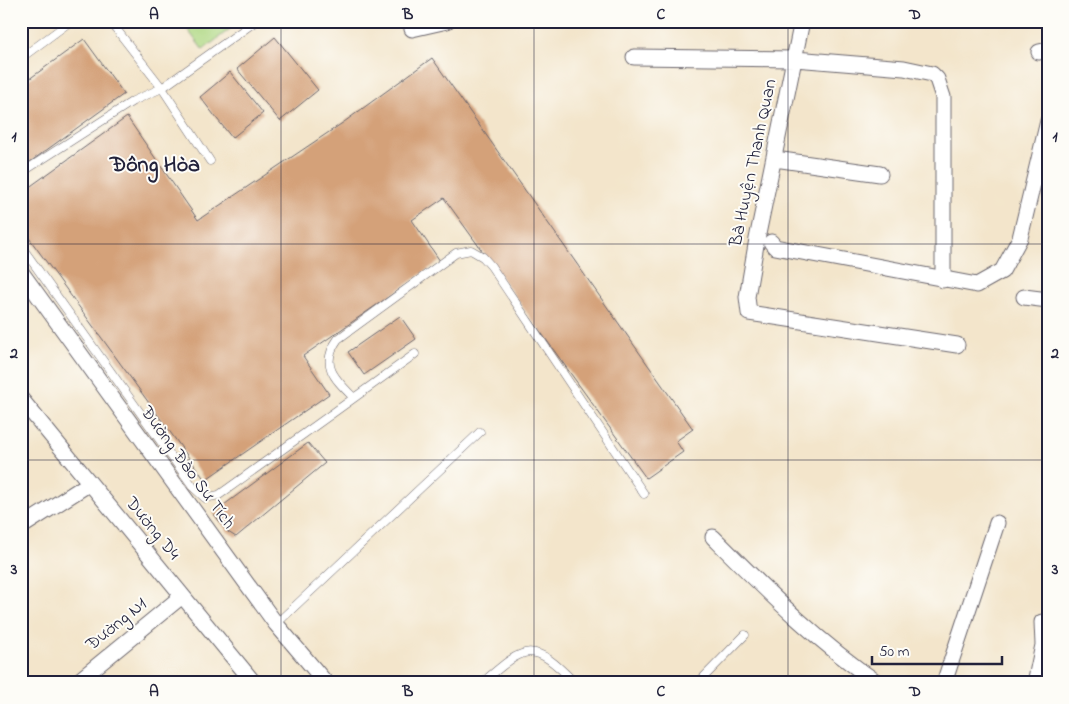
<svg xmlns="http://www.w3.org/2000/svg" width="1069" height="704" viewBox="0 0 1069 704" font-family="'Indie Flower',sans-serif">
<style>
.green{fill:#afd883;stroke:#687d5f}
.building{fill:#d4a179}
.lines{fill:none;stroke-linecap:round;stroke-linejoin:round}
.lane-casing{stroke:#6b666d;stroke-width:9}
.street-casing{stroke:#6b666d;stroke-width:17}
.lane{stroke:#fff;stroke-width:8}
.street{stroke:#fff;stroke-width:15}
.grid{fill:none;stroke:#22223b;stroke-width:1;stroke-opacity:0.55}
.labels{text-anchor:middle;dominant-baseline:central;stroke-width:4;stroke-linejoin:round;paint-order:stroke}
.street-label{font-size:18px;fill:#22223b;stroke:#fdfcf7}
.district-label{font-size:22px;font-weight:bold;fill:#22223b;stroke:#fdfcf7}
.neatline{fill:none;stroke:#22223b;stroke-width:2}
.grid-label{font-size:16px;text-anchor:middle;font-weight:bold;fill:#22223b}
</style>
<rect width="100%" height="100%" fill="#fdfcf7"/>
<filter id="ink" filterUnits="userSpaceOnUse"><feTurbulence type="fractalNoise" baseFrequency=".02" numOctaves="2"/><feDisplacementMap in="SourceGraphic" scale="10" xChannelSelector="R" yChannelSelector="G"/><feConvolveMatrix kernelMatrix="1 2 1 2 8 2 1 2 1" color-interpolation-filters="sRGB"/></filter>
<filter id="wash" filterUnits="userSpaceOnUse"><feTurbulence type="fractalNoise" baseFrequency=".0096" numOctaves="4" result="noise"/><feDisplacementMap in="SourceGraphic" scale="20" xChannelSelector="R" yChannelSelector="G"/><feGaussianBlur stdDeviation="1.12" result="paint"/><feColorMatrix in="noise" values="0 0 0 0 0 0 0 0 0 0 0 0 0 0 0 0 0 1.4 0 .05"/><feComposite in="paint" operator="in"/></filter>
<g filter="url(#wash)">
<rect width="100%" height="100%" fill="#f3e5cb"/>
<path class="green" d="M181 21H240L203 50Z"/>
<g id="blocks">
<path class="building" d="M275 37 318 90 280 121 237 69Z
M84 39 124 94 23 167 21 164V85Z
M432 58 693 429 676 441 683 452 646 478 444 198 412 220 440 261 303 356 329 394 205 480 21 227V193L127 117 198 220 344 122Z
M230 72 263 113 232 138 200 97Z
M400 316 416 339 364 375 348 352Z
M308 443 325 463 236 537 228 532 213 513Z"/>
</g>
</g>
<g filter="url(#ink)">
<use href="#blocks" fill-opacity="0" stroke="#6b666d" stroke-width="1"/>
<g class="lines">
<defs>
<path id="lane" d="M110 21 162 88 210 161
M21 58 71 21
M21 173 133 101 162 88 256 21
M21 246 194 488 205 498 219 495 415 354
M354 398C335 379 319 365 338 339L456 253 471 250 483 257 491 266 644 494
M276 624 480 432
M482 683C526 645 532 639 575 683
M698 683 745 635"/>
<path id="street" d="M802 21 757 239 747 297 749 313 957 345
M412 29 447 21
M1039 52 1048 50
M634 57 795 59 904 68 932 74 937 79 943 97V280
M775 159 880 174
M771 242 775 247 977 285 1002 271 1020 238 1048 121
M21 272 276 624 326 683
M1024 297 1048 300
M21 399 254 683
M21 527 90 483
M713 537C765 589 817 642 878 683
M76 683 182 596
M944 683 997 523
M1035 683 1043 645 1042 622"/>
</defs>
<use href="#lane" class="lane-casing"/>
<use href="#street" class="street-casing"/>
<use href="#lane" class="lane"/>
<use href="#street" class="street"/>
</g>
</g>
<path class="grid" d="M281 21V683M534 21V683M788 21V683M21 244H1048M21 460H1048"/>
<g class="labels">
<g class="street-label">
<text transform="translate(754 163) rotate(-78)">Bà Huyện Thanh Quan</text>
<text transform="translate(187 468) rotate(54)">Đường Đào Sư Tích</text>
<text transform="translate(152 529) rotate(51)">Dường D4</text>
<text transform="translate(117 625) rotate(-39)">Đường N1</text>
</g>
<g class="district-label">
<text x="155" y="166">Đông Hòa</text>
</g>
</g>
<rect width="1069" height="704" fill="none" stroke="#fdfcf7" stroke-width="55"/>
<path d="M872 656v8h130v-8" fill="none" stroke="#22223b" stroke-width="2.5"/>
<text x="879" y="656" font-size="15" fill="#22223b" stroke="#fdfcf7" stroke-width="4" paint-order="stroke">50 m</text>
<rect x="28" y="28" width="1014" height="648" class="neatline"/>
<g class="grid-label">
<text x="154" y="19">A</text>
<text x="408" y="19">B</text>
<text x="661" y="19">C</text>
<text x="915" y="19">D</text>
<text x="14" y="141">1</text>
<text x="1055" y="141">1</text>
<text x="14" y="358">2</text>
<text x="1055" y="358">2</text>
<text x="14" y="574">3</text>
<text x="1055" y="574">3</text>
<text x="154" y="696">A</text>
<text x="408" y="696">B</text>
<text x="661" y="696">C</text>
<text x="915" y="696">D</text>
</g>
</svg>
